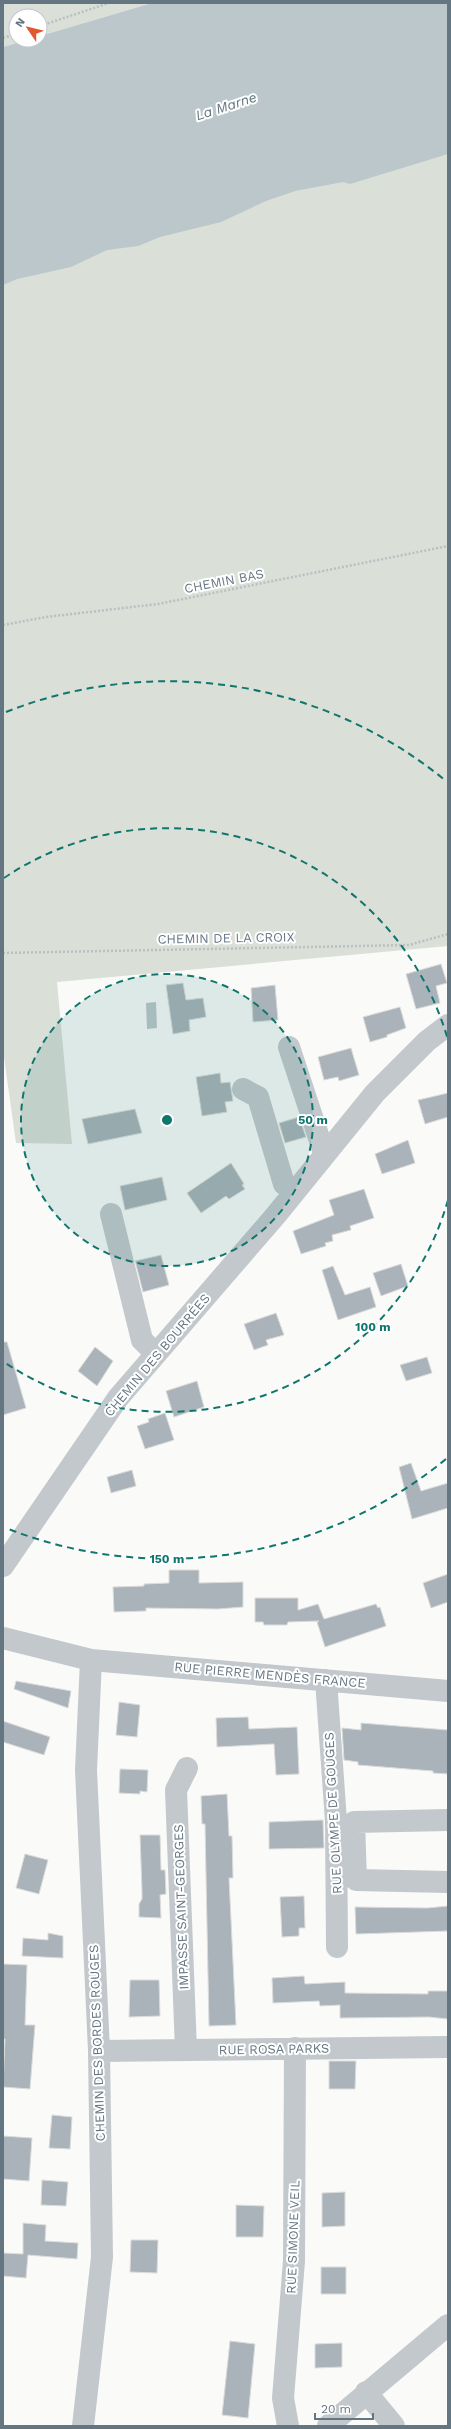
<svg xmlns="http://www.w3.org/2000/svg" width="451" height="2429" viewBox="0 0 451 2429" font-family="'Work Sans',sans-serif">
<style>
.green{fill:#dadfd7}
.water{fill:#bbc7cb}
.building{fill:#aab3b9;stroke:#dcdcda}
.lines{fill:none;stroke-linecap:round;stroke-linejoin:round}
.path{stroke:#bbbfc2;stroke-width:2.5;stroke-dasharray:2 2;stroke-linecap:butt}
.minor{stroke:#c3c8cc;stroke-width:22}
.ring{fill:none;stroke:#0f766e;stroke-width:2;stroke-dasharray:7 5}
.labels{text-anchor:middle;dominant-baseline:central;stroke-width:4;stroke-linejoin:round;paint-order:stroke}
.street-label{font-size:13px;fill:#657683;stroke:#fff}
.water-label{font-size:14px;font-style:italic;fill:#60757c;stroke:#fff}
.centre{fill:#0f766e;stroke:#fff;stroke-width:2}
.ring-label{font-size:12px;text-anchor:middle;font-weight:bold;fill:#0f766e;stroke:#fff;stroke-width:4;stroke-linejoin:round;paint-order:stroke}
</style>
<rect width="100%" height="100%" fill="#fafaf8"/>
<path class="green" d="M3 3H152L40 36V16H16V40H27L3 47Z
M448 141V946L57 982 72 1144 16 1143 3 1050V282Z"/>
<path class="water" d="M152 3H448V154L350 184 343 182 295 191 266 201 221 222 160 237 138 246 107 250 71 267 17 279 3 285V47L27 40H40V36Z
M156 1002 157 1028 147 1029 146 1003Z"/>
<path class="building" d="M441 964 447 983 436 986 440 1003 416 1009 406 974Z
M183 983 186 1000 203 998 206 1017 189 1020 190 1031 173 1034 166 985Z
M275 985 278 1020 253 1022 251 988Z
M400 1007 406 1028 387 1035V1037L370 1042 363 1017Z
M351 1048 359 1075 339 1081 338 1077 324 1080 318 1057Z
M220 1073 221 1083 230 1082 233 1101 225 1102 227 1112 202 1116 196 1077Z
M448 1093V1117L425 1124 418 1100Z
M135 1109 142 1133 88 1144 82 1119Z
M299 1117 306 1137 285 1143 279 1123Z
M408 1140 415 1163 382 1174 375 1154Z
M231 1163 244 1184 242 1185 245 1189 229 1199 226 1196 201 1213 187 1193Z
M162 1177 167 1200 125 1210 120 1186Z
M364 1189 374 1218 350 1226 351 1230 332 1235 333 1241 325 1243 326 1246 301 1254 293 1231 334 1215 329 1200Z
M161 1255 169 1285 143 1292 135 1261Z
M401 1264 408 1286 381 1296 373 1273Z
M333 1266 345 1295 370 1287 376 1307 338 1320 322 1270Z
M276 1313 284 1335 266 1340 268 1345 254 1350 244 1324Z
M3 1342H7L26 1408 3 1415Z
M95 1347 113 1361 97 1386 78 1371Z
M427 1357 432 1373 406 1381 400 1365Z
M197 1381 204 1407 174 1417 166 1391Z
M165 1413 174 1440 145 1449 137 1426 149 1422 148 1419Z
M411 1463 421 1491 448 1483V1508L412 1519 399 1467Z
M132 1470 136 1486 111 1493 107 1477Z
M169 1570H199V1583L243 1582V1607L218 1609 146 1608V1611L114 1612 113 1587 144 1586V1584L169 1583Z
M448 1574V1602L431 1608 423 1583Z
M255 1598H298V1610L318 1604 324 1619 376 1604 378 1608 380 1607 386 1626 325 1647 317 1622 319 1621 288 1622 287 1625H264L263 1622H255Z
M16 1681 71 1691 68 1708 14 1689Z
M119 1702 140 1705 137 1737 116 1735Z
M248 1717 249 1729 297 1727 299 1774 276 1775 274 1744 217 1747 216 1718Z
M3 1721 50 1737 44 1755 3 1742Z
M361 1723 448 1730V1774L433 1773V1771L358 1765V1762L344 1760 342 1728 361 1730Z
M120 1769 148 1770 147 1792 140 1791V1794L119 1793Z
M227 1794 229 1836H232L233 1878H229L236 2025 209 2026 205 1824H202L201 1796Z
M323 1820 324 1848 269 1849V1822Z
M140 1835H160L161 1870H165L166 1894 160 1895 161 1918 139 1917V1904L142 1899V1891Z
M25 1854 48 1860 39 1894 16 1888Z
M304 1896 305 1928H299V1936L282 1937 280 1897Z
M448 1906V1931L356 1934 355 1907 427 1908Z
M48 1933 63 1936V1958L22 1956 23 1938 48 1940Z
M3 1964 27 1965 25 2025H35L30 2089 3 2087 5 2039H3Z
M304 1976 305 1984 345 1982V1993L428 1994V1991H448V2019L429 2017 340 2018V2005L320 2006 319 2001 273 2003 272 1978Z
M130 1980H159L160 2016 129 2017Z
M329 2061H356L355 2089H329Z
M52 2115 72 2117 70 2149 49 2148Z
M3 2136 32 2138 29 2181 3 2179Z
M42 2180 68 2182 66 2206 41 2205Z
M345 2192V2226L322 2227V2193Z
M236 2205 264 2206 263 2237H236Z
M23 2223 46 2225 45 2241 78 2243 77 2259 28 2255 26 2278 3 2276V2253L23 2254Z
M131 2240H158L157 2273 130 2272Z
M321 2267H346V2294H321Z
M230 2341 255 2344 248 2418 222 2415Z
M342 2343V2367L315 2368V2344Z"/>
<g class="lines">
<path class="path" d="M40 26 109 3
M3 38 16 34
M3 625 46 617 158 604 448 546
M3 953 409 945 448 934"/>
<path class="minor" d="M289 1047 324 1153
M243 1089 258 1097 284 1184 294 1191
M111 1214 142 1340 156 1354
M3 1566 118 1398 276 1215 375 1093 427 1041 448 1025
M3 1638 91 1660 448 1691
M326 1680 336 1821 337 1947
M448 1820 354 1822 356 1880 448 1882
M186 2050 176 1790 187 1768
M99 2051 448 2047
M366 2392 394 2426
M83 2426 102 2257 99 2051 86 1770 91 1660
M288 2426 283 2398 294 2261 295 2048
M328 2426 448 2325"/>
</g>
<circle cx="167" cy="1120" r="146" fill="#0f766e" fill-opacity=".12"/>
<g class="ring">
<circle cx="167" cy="1120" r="146"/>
<path d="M448 1200A292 292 0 0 1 4 1362M4 878A292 292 0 0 1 448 1040"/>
<path d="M446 1459A439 439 0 0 1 6 1528M6 712A439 439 0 0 1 446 781"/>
</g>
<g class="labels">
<g class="street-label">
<text transform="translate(224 581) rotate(-11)">CHEMIN BAS</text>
<text transform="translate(226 938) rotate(-1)">CHEMIN DE LA CROIX</text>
<text transform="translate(157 1355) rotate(-50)">CHEMIN DES BOURRÉES</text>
<text transform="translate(270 1675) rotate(5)">RUE PIERRE MENDÈS FRANCE</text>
<text transform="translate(333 1813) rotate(-93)">RUE OLYMPE DE GOUGES</text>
<text transform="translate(181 1907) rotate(-92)">IMPASSE SAINT-GEORGES</text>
<text transform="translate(97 2043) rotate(-92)">CHEMIN DES BORDES ROUGES</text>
<text transform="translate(274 2049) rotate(-1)">RUE ROSA PARKS</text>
<text transform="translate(293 2237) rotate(-88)">RUE SIMONE VEIL</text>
</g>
<g class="water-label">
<text transform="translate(226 106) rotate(-18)">La Marne</text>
</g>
</g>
<circle cx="167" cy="1120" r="6" class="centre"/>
<g class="ring-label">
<text x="313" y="1124">50 m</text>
<text x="373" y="1331">100 m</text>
<text x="167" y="1563">150 m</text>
</g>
<rect width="451" height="2429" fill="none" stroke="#657683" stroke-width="8"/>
<g transform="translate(28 28) rotate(305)"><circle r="19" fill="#ffffff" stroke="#c1c8cd"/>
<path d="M0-3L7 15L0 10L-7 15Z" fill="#e4572e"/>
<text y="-6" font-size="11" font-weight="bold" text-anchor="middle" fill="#657683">N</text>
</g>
<path d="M315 2413v6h58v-6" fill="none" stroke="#657683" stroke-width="2"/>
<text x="321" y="2413" font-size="12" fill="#657683" stroke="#ffffff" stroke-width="3" paint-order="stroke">20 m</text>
</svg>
